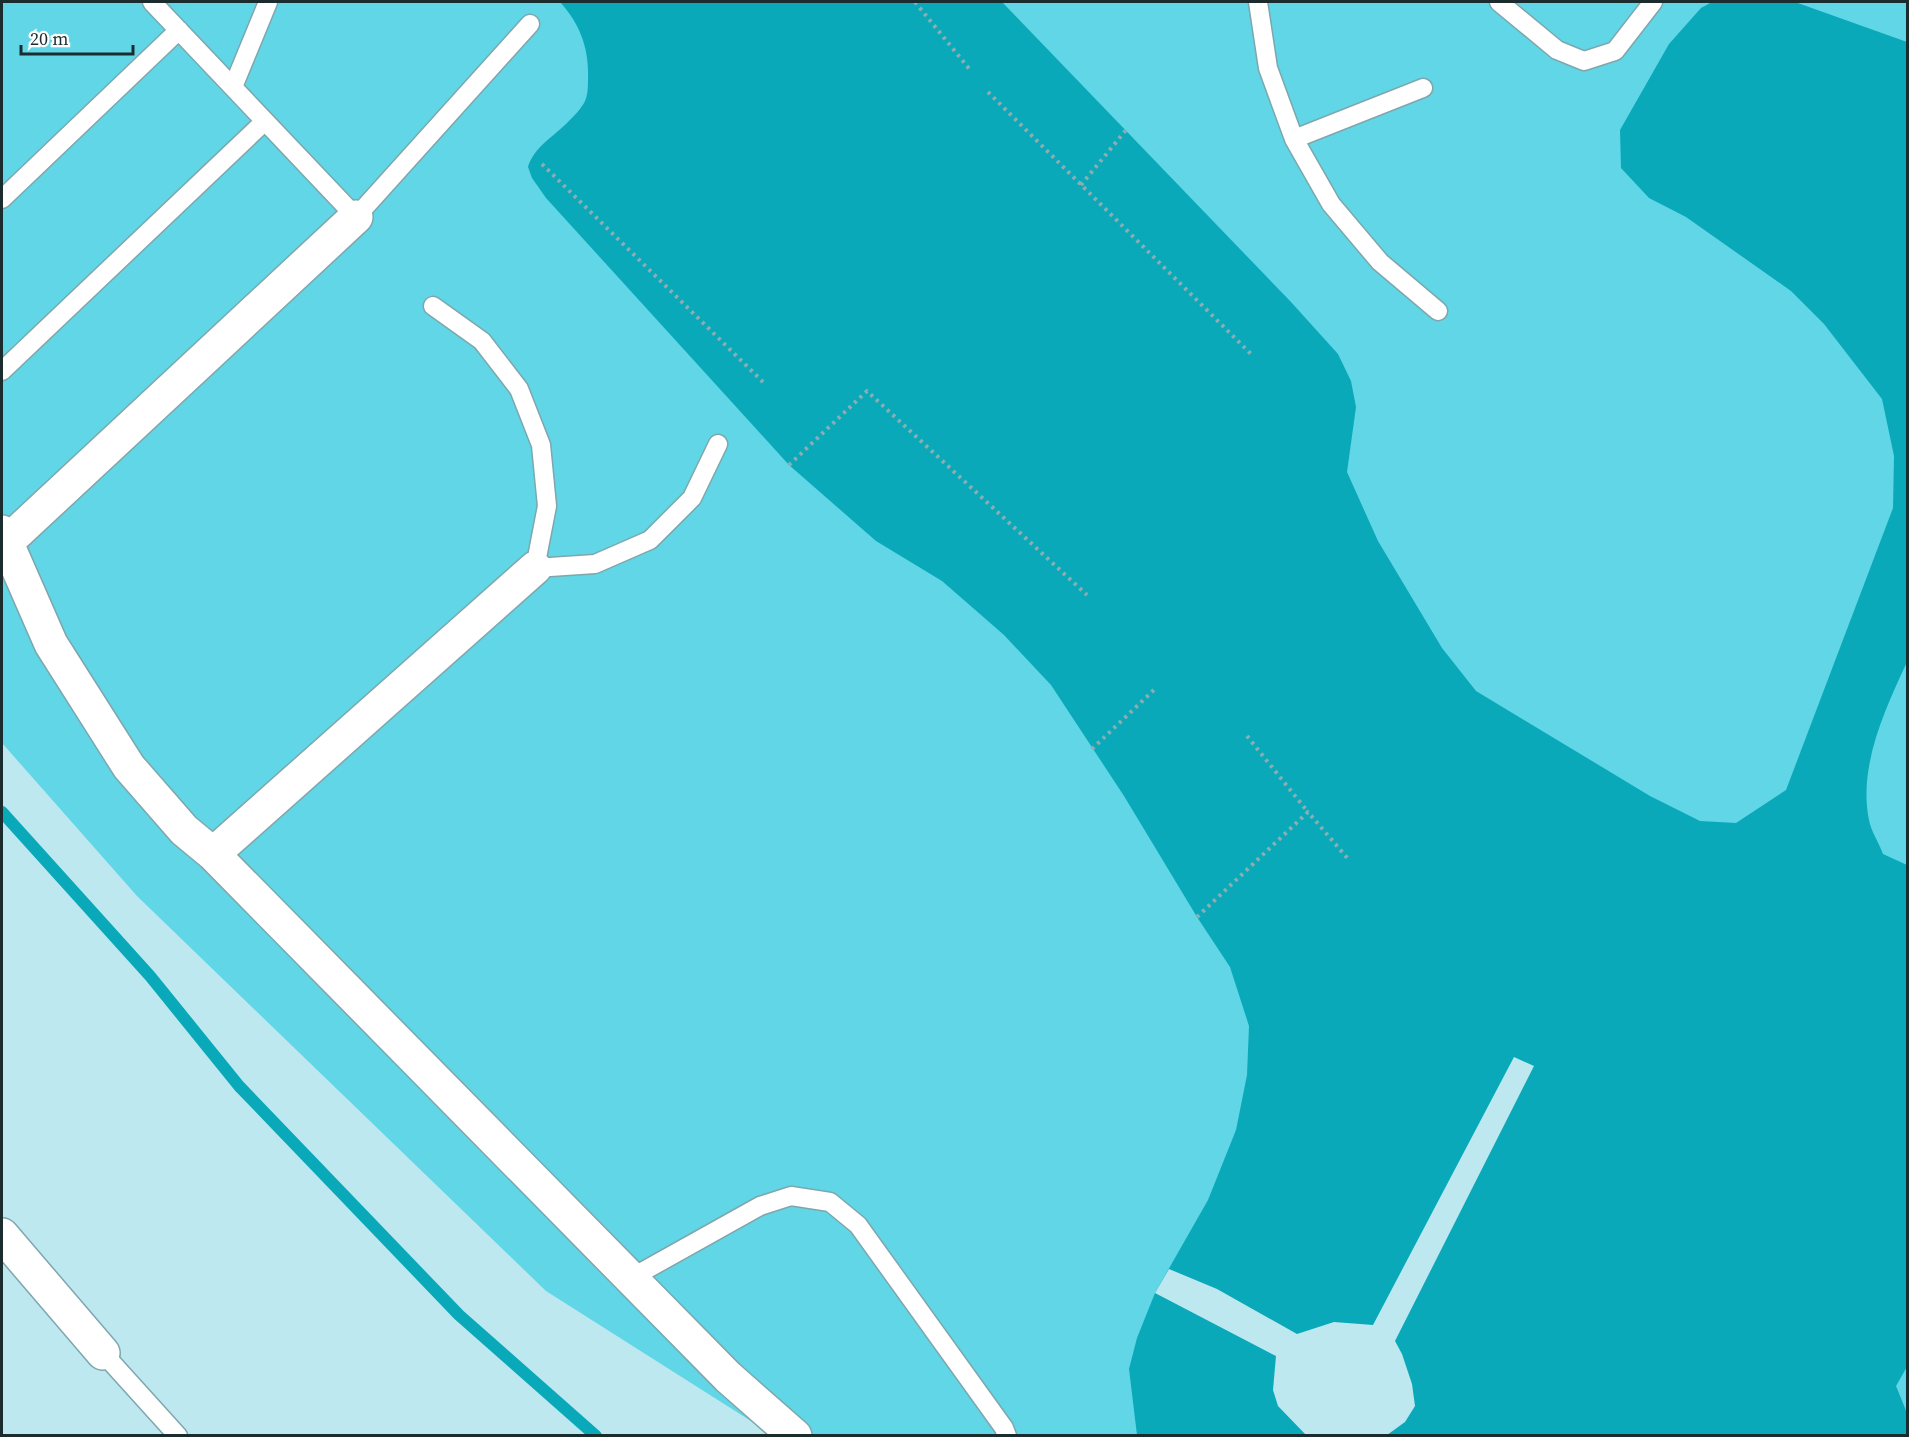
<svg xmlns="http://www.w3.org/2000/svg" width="1909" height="1437" viewBox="0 0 1909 1437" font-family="'Source Serif 4',serif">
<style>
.green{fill:#60d6e7}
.water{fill:#09a9ba}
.pier{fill:#bde8ef}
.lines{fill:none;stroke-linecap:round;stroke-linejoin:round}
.stream{stroke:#09a9ba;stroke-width:12}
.lane-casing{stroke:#7ea7ad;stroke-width:21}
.street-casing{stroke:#7ea7ad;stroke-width:36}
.path{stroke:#8baeb3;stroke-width:4;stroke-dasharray:3 4.5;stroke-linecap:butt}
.lane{stroke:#fff;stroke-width:18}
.street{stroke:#fff;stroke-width:33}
</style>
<rect width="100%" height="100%" fill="#bde8ef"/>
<path class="green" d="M2 2H1907V1435H773L546 1291 137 896 2 743Z"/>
<path class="water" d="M560 2H1002L1291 302 1338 354 1351 381 1356 407 1347 472 1378 541 1442 648 1476 691 1650 796 1700 821 1736 823 1786 790 1893 508 1894 456 1882 399 1824 324 1791 291 1686 217 1649 198 1621 168 1620 130 1669 44 1701 8 1712 2H1795L1907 42V662C1885 709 1858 767 1869 820 1871 831 1879 843 1883 854L1907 865 1908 1365 1896 1386 1907 1413V1435H1137L1129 1369 1137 1338 1155 1293 1208 1200 1236 1130 1247 1075 1249 1026 1230 967 1197 917 1124 796 1051 685 1004 635 942 581 876 541 789 465 546 198 532 178 528 167C534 147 553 137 567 123 573 117 582 108 585 101 588 95 588 85 588 78 589 48 580 24 560 2Z"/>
<path class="pier" d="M1514 1057 1534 1066 1395 1341 1402 1354 1412 1384 1415 1406 1405 1422 1387 1435H1306L1278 1406 1273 1390 1276 1356 1155 1293 1169 1269 1217 1289 1297 1334 1334 1322 1373 1325Z"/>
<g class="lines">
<path class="stream" d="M2 812 150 976 239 1086 459 1315 596 1436"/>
<defs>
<path id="lane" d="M152 2 356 217 530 24
M1258 2 1268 68 1294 139 1331 204 1380 262 1438 311
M1499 2 1557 50 1584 61 1615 51 1653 2
M233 87 268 2
M1294 139 1423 88
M2 199 179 30
M433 306 482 341 519 389 541 445 547 506 535 568 595 564 650 540 692 498 718 444
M2 371 265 121
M631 1278 760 1206 791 1196 830 1202 858 1225 1004 1428 1007 1436
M103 1353 178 1436"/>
<path id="street" d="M2 532 51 644 129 767 184 830 213 854 728 1377 795 1436
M6 543 356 217
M213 854 535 568
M2 1235 103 1353"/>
</defs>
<use href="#lane" class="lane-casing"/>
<use href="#street" class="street-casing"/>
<path class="path" d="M915 2 971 71
M988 92 1252 355
M542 164 765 384
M1081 185 1126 130
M789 465 867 391 1087 595
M1247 736 1308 812
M1092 749 1157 687
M1197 917 1308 812 1349 860"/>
<use href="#lane" class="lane"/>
<use href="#street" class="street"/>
</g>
<rect width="1909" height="1437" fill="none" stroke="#1b2c2f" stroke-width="6"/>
<path d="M21 45v9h112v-9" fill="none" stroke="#1b2c2f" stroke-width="3"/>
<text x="30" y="45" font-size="18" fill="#1b2c2f" stroke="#ffffff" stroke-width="4.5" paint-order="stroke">20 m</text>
</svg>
